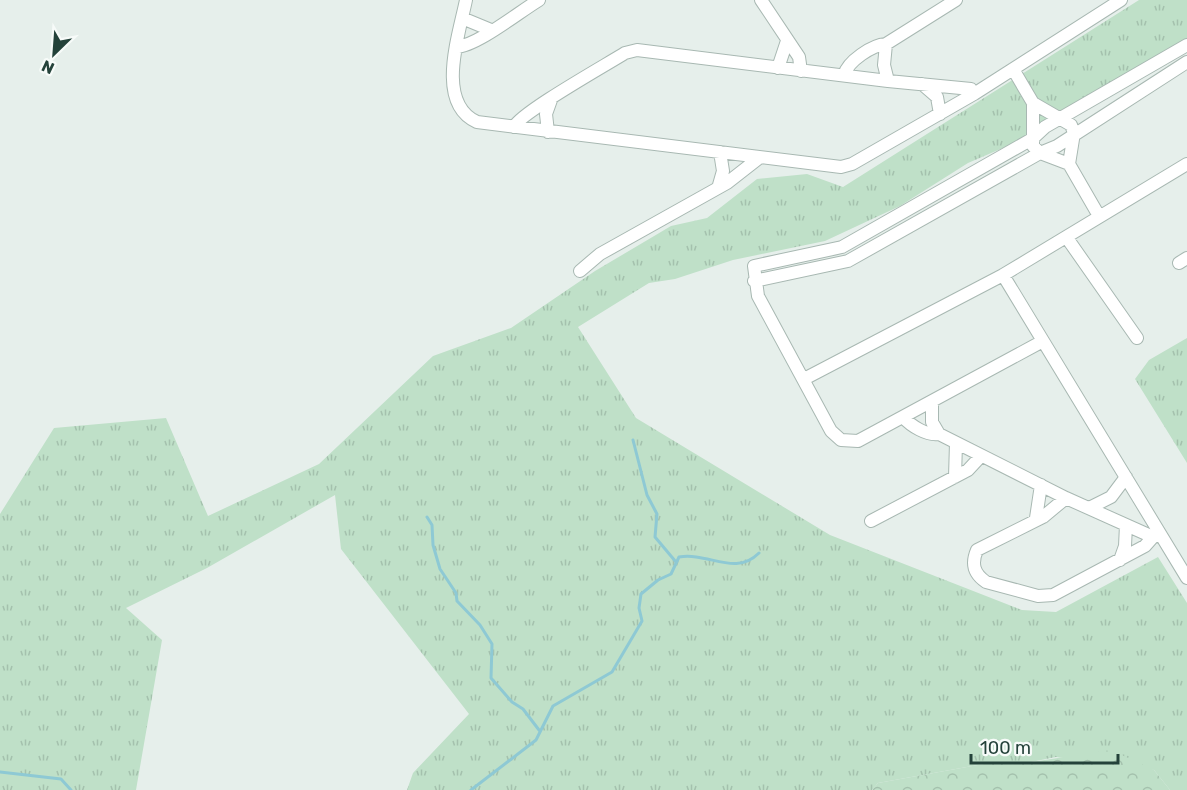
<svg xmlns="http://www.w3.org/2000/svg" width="1187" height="790" viewBox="0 0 1187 790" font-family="Rubik,sans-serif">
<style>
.grass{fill:url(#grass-tufts)}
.forest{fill:url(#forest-crowns)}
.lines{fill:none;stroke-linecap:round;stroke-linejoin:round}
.stream{stroke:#8ec9d4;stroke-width:3}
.minor-casing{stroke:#a8b8b2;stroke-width:14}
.minor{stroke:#fff;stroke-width:12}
</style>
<defs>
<pattern id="grass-tufts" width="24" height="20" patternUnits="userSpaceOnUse" patternTransform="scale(1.5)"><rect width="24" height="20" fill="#bfe0c8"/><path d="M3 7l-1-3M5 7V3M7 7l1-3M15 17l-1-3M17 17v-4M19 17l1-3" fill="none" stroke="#a4c1ad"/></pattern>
<pattern id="forest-crowns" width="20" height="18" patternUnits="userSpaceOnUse" patternTransform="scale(1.5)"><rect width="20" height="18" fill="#bfe0c8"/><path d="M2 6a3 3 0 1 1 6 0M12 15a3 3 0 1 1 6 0" fill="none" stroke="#a4c1ad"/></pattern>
</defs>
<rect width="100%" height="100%" fill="#e6efeb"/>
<path class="grass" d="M1139 0H1187V42L1026 138 968 163 900 206 825 241 733 260 675 279 649 283 578 327 636 418 830 535 1022 610 1056 612 1158 557 1187 603V790H1170L1154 770 1056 757 1031 762 989 763 878 783 872 790H407L413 773 469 714 341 549 335 495 207 568 126 608 162 640 136 790H0V514L54 428 166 418 208 516 319 464 433 356 511 328 595 271 671 226 707 218 757 179 807 174 843 187Z
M1187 338V463L1135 379 1149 360Z"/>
<path class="forest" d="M1111 750 1154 770 1170 790H872L878 783 989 763 1031 762Z"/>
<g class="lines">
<path class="stream" d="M633 440 647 495 657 514 655 537 676 562
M427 517 432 525 433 545 440 569 456 593 457 601 480 625 492 644 491 678 512 702 523 709 539 730
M0 772 61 779 71 790
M471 790 536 740 553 706 612 672 642 621 639 608 641 594 658 580 671 574 679 557C709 552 735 577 759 553"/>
<defs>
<path id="minor" d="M466 0C459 35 435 103 477 122L841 167 852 164 974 94 1121 0
M761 0 799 57 801 71
M462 18 491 30
M886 44 884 65 888 81
M456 47C477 46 519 12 539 0
M778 68 787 41
M1013 69 1033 103 1071 125 1074 133 1069 164 1099 216
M844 75C848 61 872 45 886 44L956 0
M922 84 937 97 940 114
M1033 103V146L1040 153 1069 164
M514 127C520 113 606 65 625 53L637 50 888 81 971 89 974 94
M548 132 546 114 551 100
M719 185 723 171 720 152
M1067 238 1137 338
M1179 263 1187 258
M580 271 600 254 727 183 759 158
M1003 275 1187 578
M754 281 848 261 1040 153 1057 146 1187 62
M1043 341 858 441 841 440 831 431 758 296 754 266 842 247 1032 139 1045 127 1187 45
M804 379 1003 275 1187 164
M932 401V422L939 434
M903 417C911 426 927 436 939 434L1066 498 1153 537 1160 535
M955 477 956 443
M1066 498 1043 517 977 550C971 564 974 574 986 582L1038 596 1053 595 1145 546 1153 537
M1089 508 1111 497 1126 477
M1036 518 1041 485
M871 521 968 470 981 456
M1120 560 1125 546 1126 525"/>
</defs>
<use href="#minor" class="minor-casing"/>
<use href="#minor" class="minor"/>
</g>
<g transform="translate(54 54) rotate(205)" stroke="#f7fbf9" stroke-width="4.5" paint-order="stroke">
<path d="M0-4.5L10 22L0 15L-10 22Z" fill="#24423a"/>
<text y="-9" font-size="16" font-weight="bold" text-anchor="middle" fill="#24423a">N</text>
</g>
<path d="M971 754v9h147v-9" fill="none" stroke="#24423a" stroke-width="3"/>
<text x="980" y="754" font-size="18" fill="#24423a" stroke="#f7fbf9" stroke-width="4.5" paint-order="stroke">100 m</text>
</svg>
